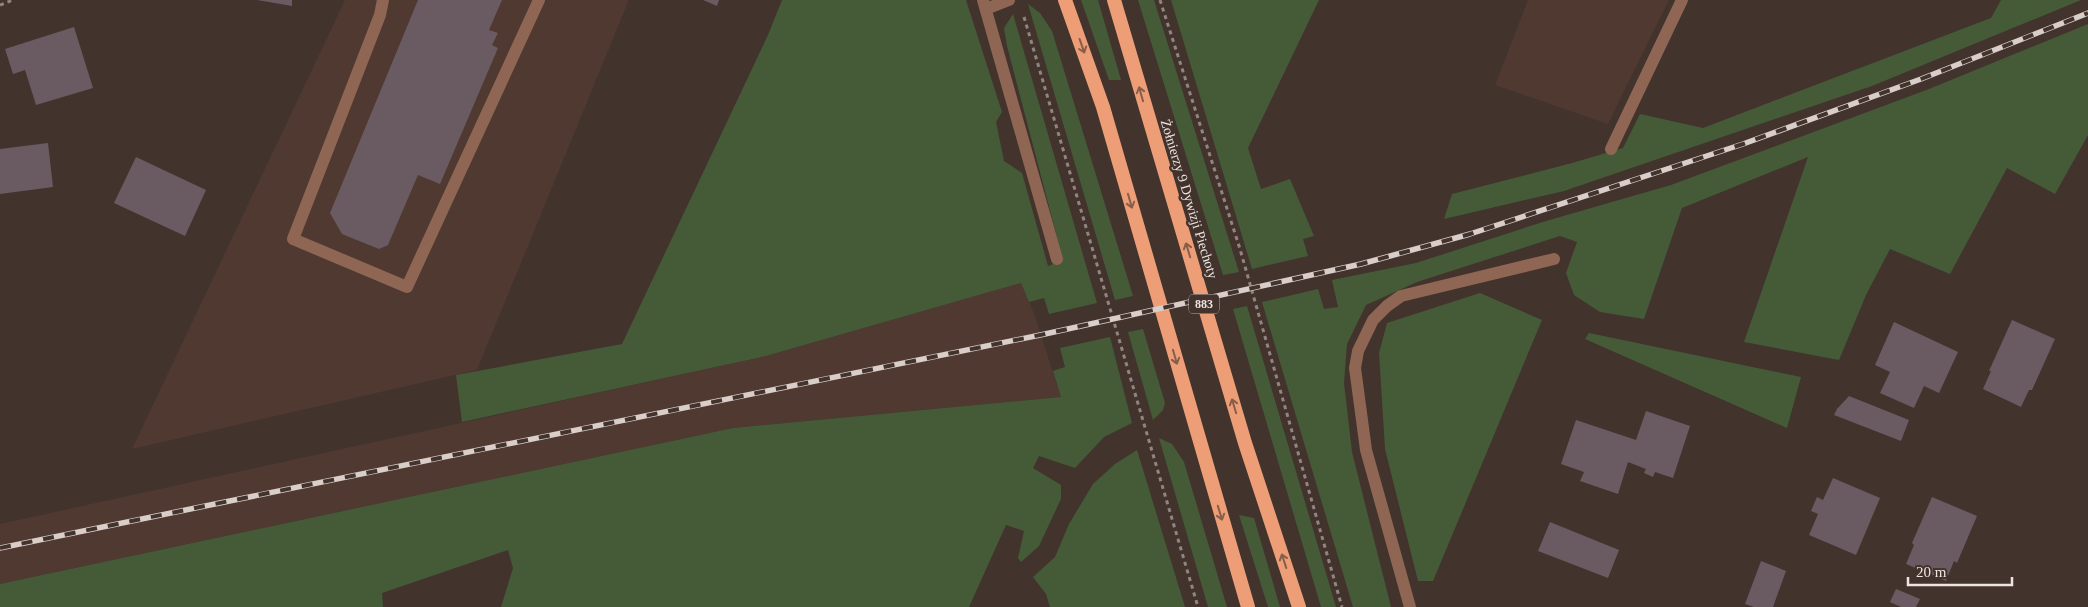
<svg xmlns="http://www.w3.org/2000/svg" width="2088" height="607" viewBox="0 0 2088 607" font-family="'Times New Roman',serif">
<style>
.built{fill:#4f3930}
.green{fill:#455b38}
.building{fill:#6a5b63}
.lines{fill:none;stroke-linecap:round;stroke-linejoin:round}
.path{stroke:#928580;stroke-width:3;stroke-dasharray:4 4;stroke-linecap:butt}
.service{stroke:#8f6653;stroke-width:12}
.trunk{stroke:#ee9e76;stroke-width:14}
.rail-casing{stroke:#d9ceca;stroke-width:5.5}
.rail{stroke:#42332d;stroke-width:4;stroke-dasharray:11;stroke-linecap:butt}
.oneway{stroke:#875e4a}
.labels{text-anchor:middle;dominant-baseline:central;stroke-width:5;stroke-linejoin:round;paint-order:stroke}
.shield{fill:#42332d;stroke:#baafaa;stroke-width:1}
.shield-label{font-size:12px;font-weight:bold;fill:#eee4e0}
.street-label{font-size:14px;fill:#eee4e0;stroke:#42332d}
</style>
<rect width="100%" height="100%" fill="#42332d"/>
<path class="built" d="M345 0H629L477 370 132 449Z
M1528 0H1669L1608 124 1495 85Z
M1021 283 1034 313 1061 397 733 428 0 584V524L766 356Z"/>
<path class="green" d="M782 0H966L1002 112 996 122 1004 161 1022 173 1048 266 1063 260 1007 46 1004 28 1013 14 1097 303 1049 314 1044 298 1029 302 1021 283 766 356 462 422 456 375 622 344 768 35Z
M1081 0H1098L1121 80H1109Z
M1138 0H1154L1239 272 1223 275Z
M1171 0H1319L1248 148 1261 189 1290 179 1314 236 1303 239 1308 256 1252 269Z
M2001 0H2081L1872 86 1564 191 1444 219 1452 194 1572 163 1623 148 1640 114 1703 128 1991 18Z
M1028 4 1040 13 1052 31 1133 296 1115 300Z
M2088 24V135L2055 194 2007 168 1950 274 1890 249 1866 295 1839 360 1744 342 1808 157 1682 208 1644 319 1600 312 1574 295 1566 273 1577 242 1560 236 1417 282 1366 305 1347 344 1344 383 1352 452 1391 607H1353L1262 302 1318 289 1324 309 1338 307 1332 280 1416 263 1546 221 1671 185 1929 89Z
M1480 293 1542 320 1433 581H1418L1385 449 1379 353 1387 323Z
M1247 306 1336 607H1321L1233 309Z
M1143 329 1165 403 1163 410 1153 420 1128 332Z
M1589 333 1801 377 1787 428 1585 339Z
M1110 337 1132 423 1104 437 1075 468 1039 456 1033 468 1061 485V499L1039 546 1021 562 1018 558 1024 531 1006 525 969 607H501L513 568 508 550 382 593 383 607H0V584L733 428 1061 397 1053 371 1065 367 1060 348Z
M1159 438 1172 444 1184 462 1227 607H1208Z
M1137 450 1185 607H1050L1046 594 1033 577 1055 557 1069 524 1093 484 1115 464Z
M1239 515 1254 518 1280 607H1268Z"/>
<path class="building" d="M257 0H292V6Z
M418 0H502L489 30 498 33 492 45 498 48 440 184 418 175 388 245 379 249 342 234 330 213Z
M703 0H719L717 6Z
M74 27 93 88 36 105 25 70 13 74 5 49Z
M48 143 53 187 0 194V149Z
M136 157 206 190 185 236 114 203Z
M2012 320 2055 339 2032 390H2029L2021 407 1983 389 1991 371H1989Z
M1894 322 1958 352 1939 393 1924 386 1914 408 1880 393 1890 372 1875 365Z
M1849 396 1909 420 1901 441 1834 415 1837 409Z
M1646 411 1690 426 1673 478 1655 472 1653 477 1644 473 1646 469 1628 462 1618 494 1580 481 1584 472 1561 464 1576 420 1636 440Z
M1833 478 1880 498 1856 555 1809 535 1818 514 1811 511 1817 497 1823 500Z
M1932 497 1977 516 1957 563 1954 561 1946 581 1906 564 1914 545 1912 543Z
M1550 522 1619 550 1608 578 1538 551Z
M1761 561 1786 571 1773 607H1754L1745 604Z
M1896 589 1920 599 1916 607H1901L1890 602Z"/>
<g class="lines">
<path class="path" d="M1160 0 1240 249 1342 607
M0 5 13 0
M1024 17 1198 607"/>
<path class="service" d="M383 0 380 15 293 239 407 287 539 0
M983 0 1057 259
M986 9 1009 0
M1611 149 1682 0
M1410 607 1366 450 1355 368 1358 351 1373 320 1387 306 1401 296 1554 259"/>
<path class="trunk" d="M1065 0 1103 107 1248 607
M1114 0 1245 443 1299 607"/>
<defs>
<path id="rail" d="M0 548 1045 334 1361 264 1470 234 1743 144 1921 79 2088 13"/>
</defs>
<use href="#rail" class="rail-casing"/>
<use href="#rail" class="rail"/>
</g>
<defs><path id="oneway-shaft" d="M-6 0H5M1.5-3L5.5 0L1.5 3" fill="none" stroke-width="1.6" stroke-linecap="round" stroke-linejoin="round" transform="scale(1.25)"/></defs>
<g class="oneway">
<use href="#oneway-shaft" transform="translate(1082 46) rotate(71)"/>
<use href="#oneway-shaft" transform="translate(1141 94) rotate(-106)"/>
<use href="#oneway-shaft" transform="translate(1130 201) rotate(74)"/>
<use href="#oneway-shaft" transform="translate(1188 250) rotate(-107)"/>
<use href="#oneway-shaft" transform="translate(1175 357) rotate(74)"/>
<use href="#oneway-shaft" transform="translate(1234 406) rotate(-107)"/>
<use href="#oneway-shaft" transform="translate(1220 513) rotate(73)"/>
<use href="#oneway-shaft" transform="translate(1284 561) rotate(-108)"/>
</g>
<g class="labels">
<rect class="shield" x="1189" y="294.5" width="30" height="19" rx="4"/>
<g class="shield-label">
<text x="1204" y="304">883</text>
</g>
<g class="street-label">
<text transform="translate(1189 199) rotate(73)">Żołnierzy 9 Dywizji Piechoty</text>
</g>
</g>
<path d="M1908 577v8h104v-8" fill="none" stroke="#eee4e0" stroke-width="2.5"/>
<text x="1916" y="577" font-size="15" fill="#eee4e0" stroke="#42332d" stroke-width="4" paint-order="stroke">20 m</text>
</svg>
